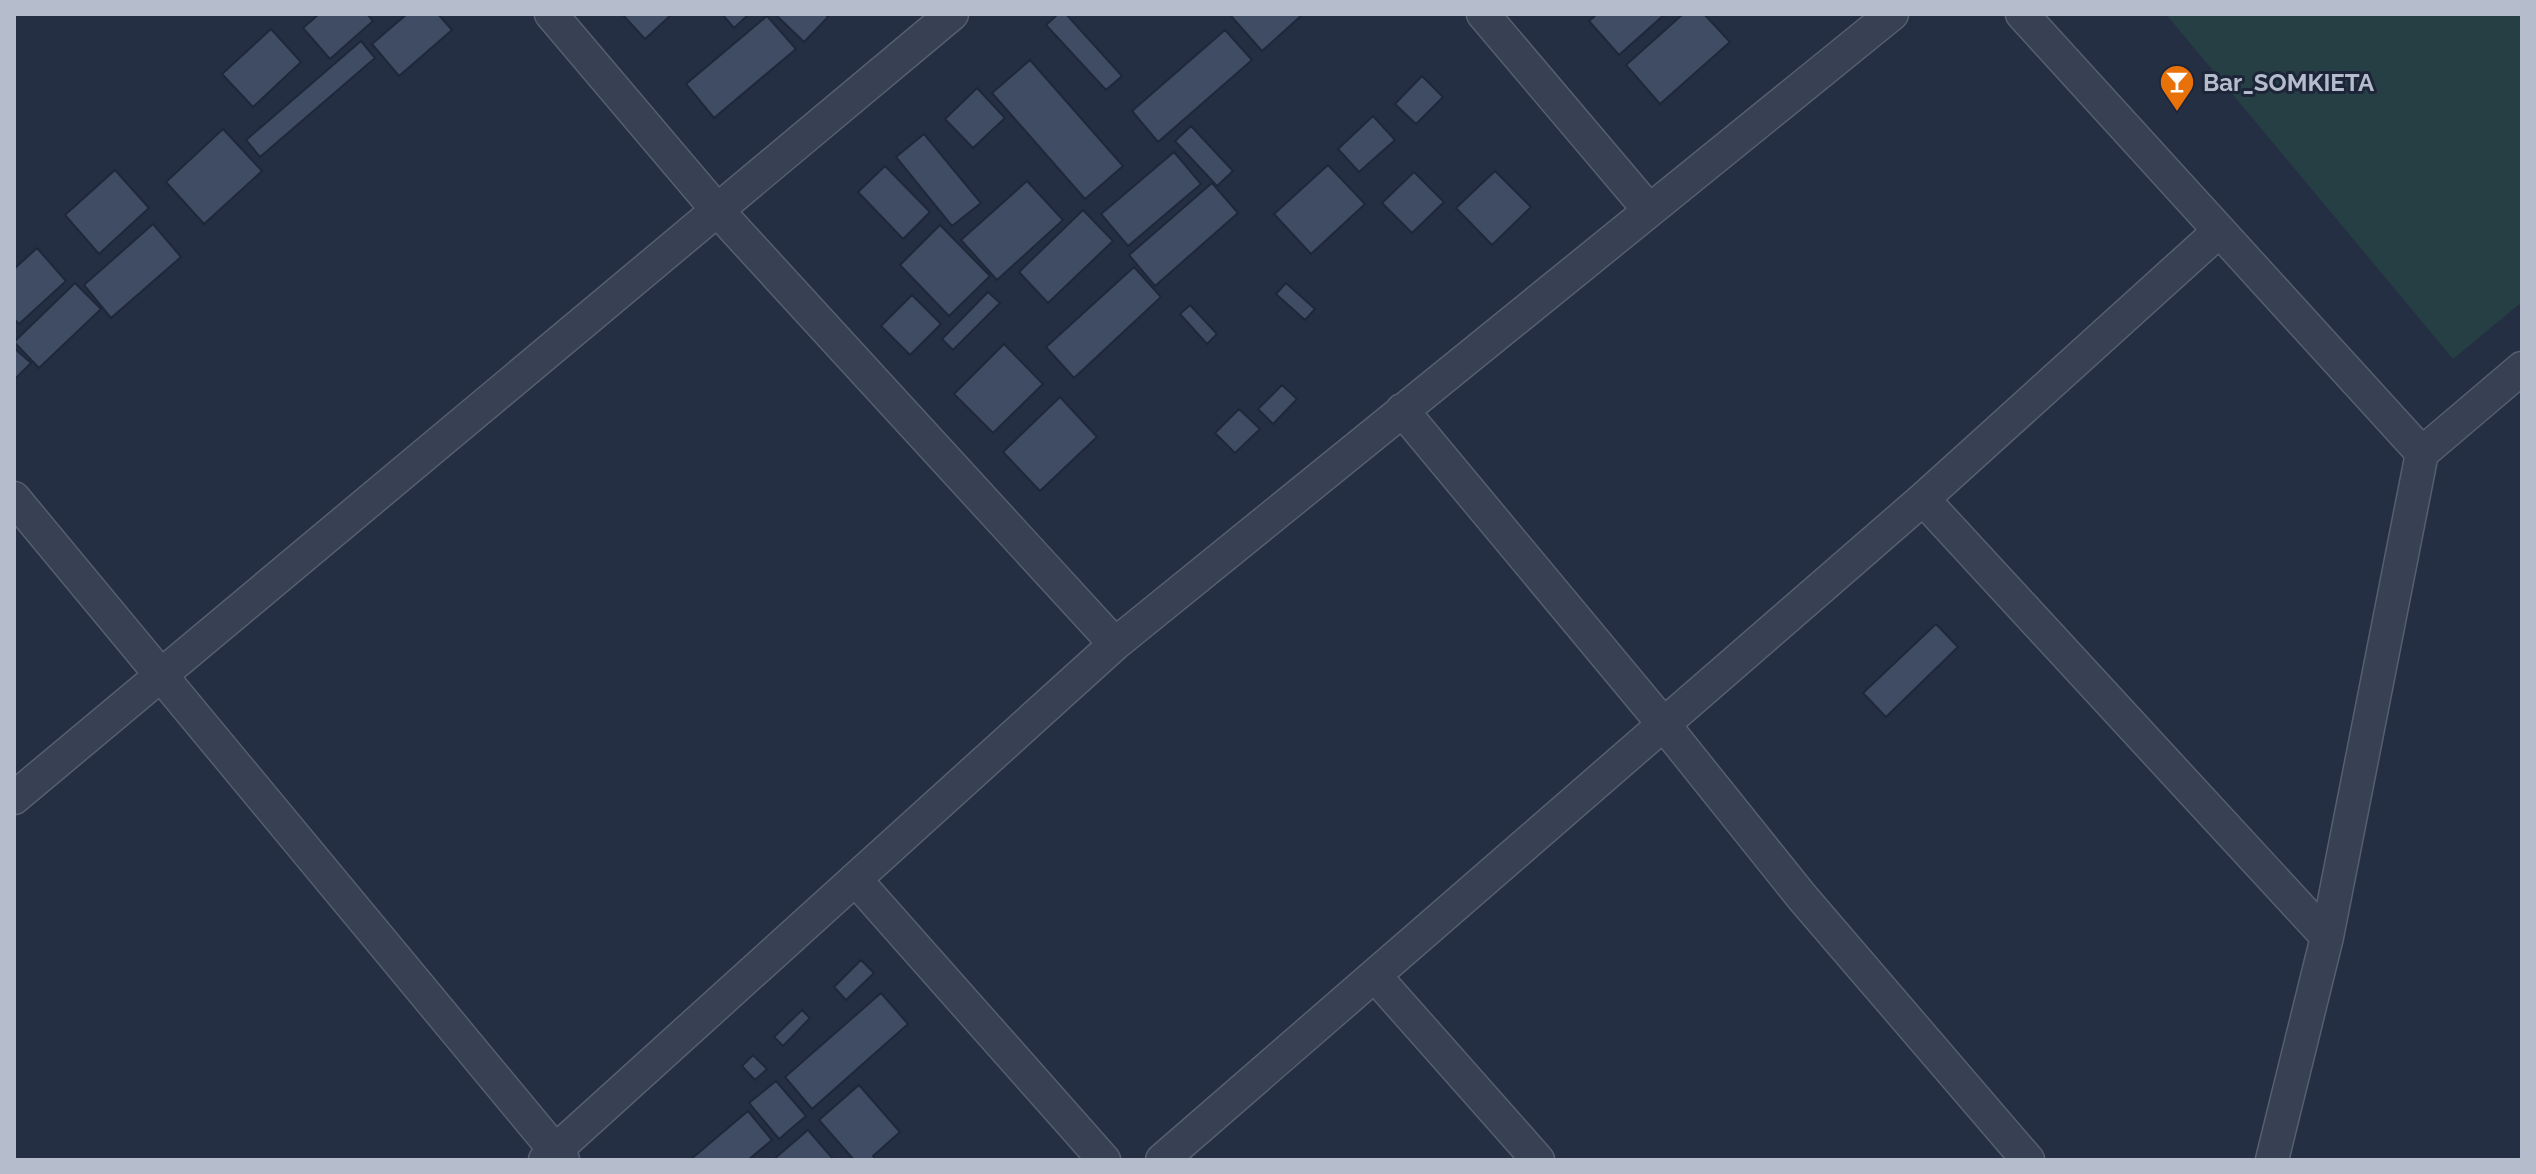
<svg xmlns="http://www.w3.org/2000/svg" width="2536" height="1174" viewBox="0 0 2536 1174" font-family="Raleway,sans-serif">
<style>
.green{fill:#263f44}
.building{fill:#404c64;stroke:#1f283a;stroke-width:2}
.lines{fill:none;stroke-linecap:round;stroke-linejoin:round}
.minor-casing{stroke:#565f70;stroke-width:35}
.minor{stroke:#384153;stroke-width:32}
.labels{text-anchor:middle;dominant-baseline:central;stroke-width:6;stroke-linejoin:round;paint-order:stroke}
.poi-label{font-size:24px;font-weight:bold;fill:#b5bdcd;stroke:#1d2638;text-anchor:start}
</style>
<rect width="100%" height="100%" fill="#242f44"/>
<path class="green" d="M2166 14H2522V302L2453 359Z"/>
<path class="building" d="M319 14H367L373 21 330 59 303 28Z
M407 14H438L452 30 399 76 372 44Z
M622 14H672L645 39Z
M722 14H749L734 28Z
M775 14H825L828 17 804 42Z
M1058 14H1066L1122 76 1106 90 1046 25Z
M1233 14H1303L1262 51 1231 16Z
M1597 14H1665L1619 55 1589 21Z
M1683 14H1704L1730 42 1660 104 1626 65Z
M767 16 796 49 714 118 686 84Z
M271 29 301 62 253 107 222 74Z
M1225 30 1252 60 1158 142 1132 111Z
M361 41 375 58 260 157 246 140Z
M1030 60 1123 166 1085 199 992 93Z
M1422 76 1443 97 1416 124 1395 104Z
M977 88 1005 118 973 148 945 119Z
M1373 116 1395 140 1359 172 1338 149Z
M1191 126 1233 171 1217 186 1175 141Z
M223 129 262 171 204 224 166 182Z
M924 134 981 203 952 226 896 157Z
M1174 152 1201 184 1128 246 1101 214Z
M1328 165 1365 204 1311 254 1274 214Z
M885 166 930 212 903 239 858 192Z
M115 170 149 208 99 254 65 215Z
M1495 171 1531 207 1492 245 1456 208Z
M1414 172 1444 202 1412 233 1382 203Z
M1027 181 1063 220 997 280 961 240Z
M1212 183 1238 213 1155 286 1129 255Z
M1083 210 1113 241 1048 303 1019 272Z
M153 224 181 257 111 318 84 285Z
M940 225 990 276 949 316 900 265Z
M37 248 66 281 19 324 14 319V269Z
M1134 267 1161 297 1074 378 1046 347Z
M75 283 101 309 39 368 14 342Z
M1286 283 1315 309 1305 320 1276 294Z
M988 292 1000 303 953 350 942 339Z
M912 295 941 324 910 355 881 326Z
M1190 305 1217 334 1207 344 1180 314Z
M1004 344 1043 384 993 433 954 394Z
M14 348 31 363 14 380Z
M1282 385 1297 399 1273 424 1258 409Z
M1060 397 1097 437 1040 491 1003 452Z
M1239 409 1260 429 1235 453 1215 433Z
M1936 624 1958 647 1886 717 1863 693Z
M861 960 874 973 846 1000 834 987Z
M881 993 908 1024 812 1109 785 1077Z
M802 1010 810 1018 783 1046 774 1037Z
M753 1055 767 1069 755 1080 742 1066Z
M776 1081 806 1116 779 1139 749 1103Z
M859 1085 900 1132 873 1156 877 1160H854L819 1120Z
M748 1111 772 1140 748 1160H690Z
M808 1130 834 1160H773Z"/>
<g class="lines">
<defs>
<path id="minor" d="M551 14 718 211 1115 644
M1483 14 1649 210
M2022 14 2422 453
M1402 410 1665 726 1802 897 2028 1160
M14 498 563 1160
M1923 499 2327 937
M14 798 952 14
M855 879 1104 1160
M1376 977 1538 1160
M545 1160 1115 644 1892 14
M1162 1160 1923 499 2218 232
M2272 1160 2327 937 2422 453 2522 368"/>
</defs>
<use href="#minor" class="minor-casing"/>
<use href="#minor" class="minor"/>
</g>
<defs>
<symbol id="bar-pin" viewBox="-11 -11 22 30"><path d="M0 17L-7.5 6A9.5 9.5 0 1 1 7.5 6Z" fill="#e8710a" stroke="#1d2638"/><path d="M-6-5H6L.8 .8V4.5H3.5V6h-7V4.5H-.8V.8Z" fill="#fff"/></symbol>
</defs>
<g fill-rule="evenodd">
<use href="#bar-pin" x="2157" y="62" width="40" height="54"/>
</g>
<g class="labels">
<g class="poi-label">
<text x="2203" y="82">Bar_SOMKIETA</text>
</g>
</g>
<rect width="2536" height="1174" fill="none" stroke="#b5bdcd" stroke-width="32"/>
</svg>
